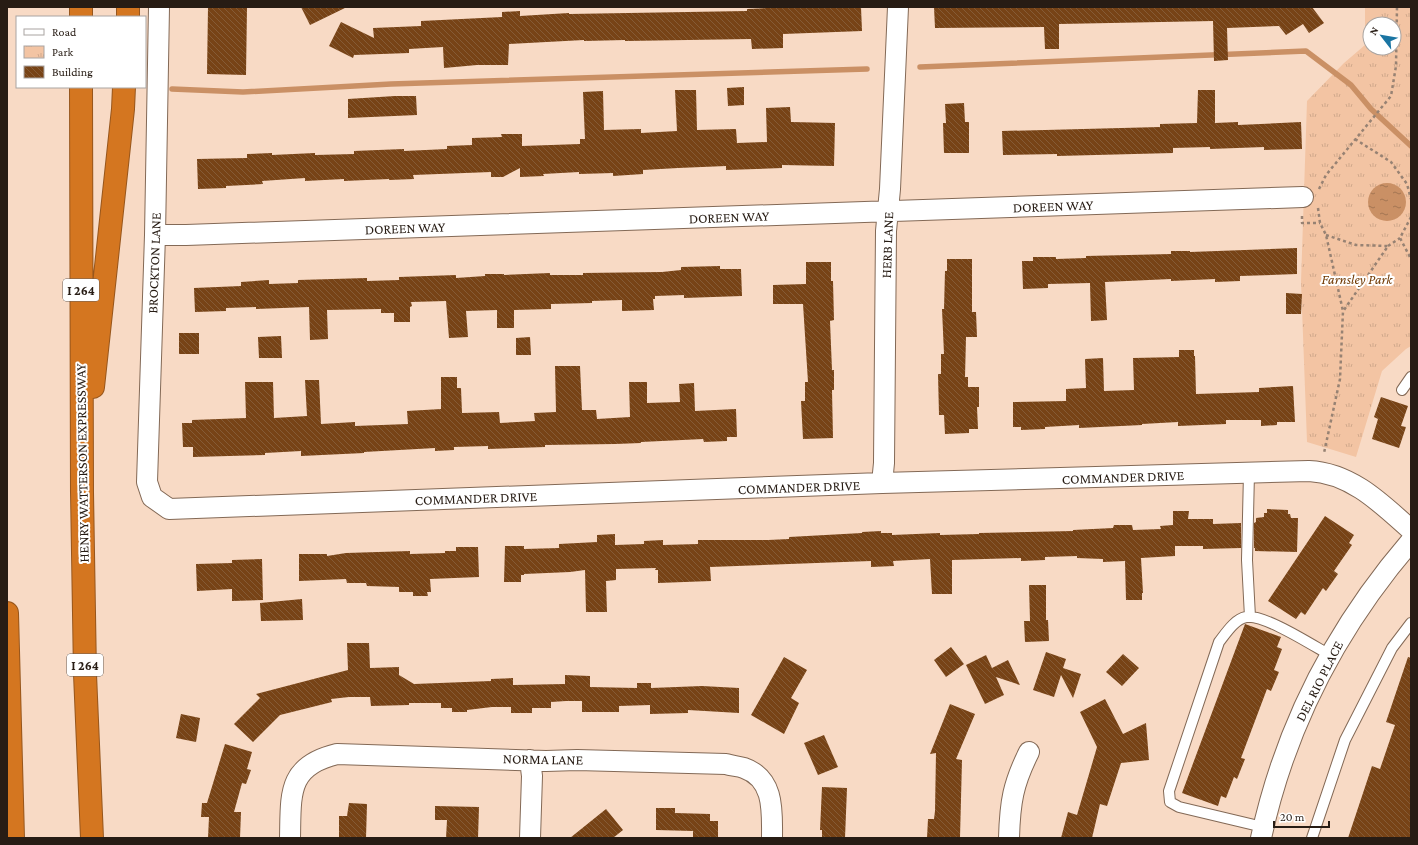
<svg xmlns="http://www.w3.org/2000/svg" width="1418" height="845" viewBox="0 0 1418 845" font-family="'Crimson Pro',serif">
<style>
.park{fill:url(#park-tufts);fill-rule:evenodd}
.water{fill:url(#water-ripples)}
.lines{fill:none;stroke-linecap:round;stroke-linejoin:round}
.stream{stroke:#ca9065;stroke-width:5.5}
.building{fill:url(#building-back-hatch)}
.service-casing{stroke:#836956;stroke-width:12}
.minor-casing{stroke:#836956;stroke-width:22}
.motorway-casing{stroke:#97561c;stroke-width:24}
.path{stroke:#978273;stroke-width:2.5;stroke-dasharray:3 3;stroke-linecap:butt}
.service{stroke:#fff;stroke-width:10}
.minor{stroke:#fff;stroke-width:20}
.motorway{stroke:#d47620;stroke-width:22}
.labels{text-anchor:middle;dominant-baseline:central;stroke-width:4;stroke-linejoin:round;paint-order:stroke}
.shield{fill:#fff;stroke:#68605a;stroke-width:1}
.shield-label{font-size:13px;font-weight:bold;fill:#271c14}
.street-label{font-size:14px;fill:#271c14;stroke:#fff}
.park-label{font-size:14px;font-style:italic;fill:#703902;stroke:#fff}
</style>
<defs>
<pattern id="park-tufts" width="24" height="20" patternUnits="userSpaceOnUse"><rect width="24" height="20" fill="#f3c4a3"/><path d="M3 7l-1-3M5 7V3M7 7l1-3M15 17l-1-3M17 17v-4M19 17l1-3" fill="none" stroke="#d0a88b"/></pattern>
<pattern id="water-ripples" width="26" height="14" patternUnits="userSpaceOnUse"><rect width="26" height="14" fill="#ca9065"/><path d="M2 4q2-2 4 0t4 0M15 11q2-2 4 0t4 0" fill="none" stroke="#a47552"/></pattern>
<pattern id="building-back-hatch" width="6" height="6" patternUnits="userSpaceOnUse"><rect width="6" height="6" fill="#774316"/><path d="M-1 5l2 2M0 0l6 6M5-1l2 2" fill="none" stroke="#855b36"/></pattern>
</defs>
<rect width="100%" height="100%" fill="#f8dac5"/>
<path class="park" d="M1365 7H1411V346L1406 349 1382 371 1356 457 1307 442 1301 282 1307 101 1344 63 1365 45ZM1370 24H1394V48H1370Z"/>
<path class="water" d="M1368 202a19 19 0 1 1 38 0a19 19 0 1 1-38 0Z"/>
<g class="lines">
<path class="stream" d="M920 67 1306 51 1351 85 1371 109 1411 146
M172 89 243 92 391 84 867 69"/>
</g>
<path class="building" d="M208 7H247L246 75 207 74Z
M301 7H347L310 25Z
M788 7H861L862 31 783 34V48L752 49 751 39 625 41V40L584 41V40L509 44 508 65H477L444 68 443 47 409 49V53L354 55 353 58 329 46 341 22 374 38 373 28 421 26V21L502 17V12L520 11V16L569 13V14L747 11V9Z
M934 7H1312L1324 23 1309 33 1303 24 1286 35 1279 26 1227 28 1228 60 1214 61 1213 21 1059 24V49H1045L1044 27 935 28Z
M744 87V105L728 106 727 88Z
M675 90H696L697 130 736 129 737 143 767 142 766 108 790 107 791 122 835 123 834 166 782 165V168L726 170V166L678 168 643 170V174L613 176V173L579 174V172L543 174 544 176 520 177V168L503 177H491V172L413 175 414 179 389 180V179L344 181V179L305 181V178L262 181 263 184 226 186V188L198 189 197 159 247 158V154L272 153V155L315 153V155L354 154V151L378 150 404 149V151L447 149V146L472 145V138L502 137 501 134H522V146L580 144V139H585L583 92 603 91 604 130 641 129V133L677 131Z
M1198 90H1215V123L1238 122V125L1301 122 1302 149 1264 150V147L1210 149V147L1173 148V153L1057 156V154L1003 155 1002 131 1160 127V124L1197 123Z
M395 96H416L417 115 348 118V99Z
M964 103 965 122H969V153H944L943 123H946L945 104Z
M1297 248V274L1240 276V281L1215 282V279L1171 281V279L1105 282 1107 320 1091 321 1090 283 1048 284V288L1023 289 1022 261H1033V257H1056V259L1086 258V256L1171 254V251H1190V252Z
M947 259H972V312H976L977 337H966L965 377H968V387H979V407H977L978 429H969V433L945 434 944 415H939L938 374H941V354H944L942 309H944L945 271H947Z
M806 262H831V281H833L834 320 830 321 832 370H834V390H832L833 438 803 439 801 401H805V382H808L803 304H773V285L806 284Z
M720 266V269H741L742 296 684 298V295L655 296V299H653L654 310 622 311V300L592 301V303L551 304V309L514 310V328H497V310L466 311 468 337 449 338 446 301 411 302 412 306 410 307V322H394V313H381V309L327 310 328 339 310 340 309 307 256 309V307L226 308V311L195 312 194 288 241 286V282L269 280V284L298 283V280L367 278V281L399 280V277L456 275V278L485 276V274H504V275L550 273V275H583V273L662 272 681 270V267Z
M1286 293 1302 294 1301 314H1286Z
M179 333H199V354H179Z
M281 336 282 358H259L258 337Z
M530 337 531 355H516V338Z
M1179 350H1194V356H1195L1196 394 1259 392V388L1293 386 1295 422H1277V425L1261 426V420H1226V424L1178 426V422L1142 424V425L1079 428V425L1045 427V429L1021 430V427H1013V402L1066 401V389L1086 388 1085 359 1103 358 1104 391 1134 390 1133 358 1179 357Z
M555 366H580L582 410H596L597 419 630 417 629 382H647V403L680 402 679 384 694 383 695 411 736 409 737 437H727V441L704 442 703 439 641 442V443L615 444 545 445V447L488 449V446L454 447V450L435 451V448L364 452V453L301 456V451L265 453V455L193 457V447H183L182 423H192V420L246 418 245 382H273L274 418 307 416 305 380H319L321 424 355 422V426L408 424 407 411 441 409V377H457V388H461L462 413 499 412 500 423 535 421 534 413 556 412Z
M1381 397 1408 406 1401 426 1406 427 1399 448 1372 439 1378 419 1374 417Z
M1267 509 1288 510V514H1290L1291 518H1298L1297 552 1255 551V548H1254V523L1256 522V518L1264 517V513H1267Z
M1173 511H1189L1188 519H1213V524L1241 523V548L1203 549V546H1175V556L1141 558 1143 593H1142V600H1126L1125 561 1103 562V559L1077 558V556L1045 557V560L1021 561V558L952 560V594H932L930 559 893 561 894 566 871 567V561L710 567 711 581 658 583V570H655L656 568 616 569V580L606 581 607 612H586L585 570 570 572 524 574V575H521V582H504L505 546H524V549L559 548V544L597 542V535L615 534V545L644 544V541L663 540V545L698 544V540H768L789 539V537L862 533V532L881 531V533H892V535L940 533V535L979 534V533L1073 531V530L1113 528 1114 525H1132L1133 530 1161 529 1160 526 1173 525Z
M1325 516 1354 535 1349 543 1352 545 1334 571 1338 574 1326 591 1323 588 1305 615 1301 612 1296 619 1268 601Z
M456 547H478L479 577 430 579 431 592H427L428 596H413V592H399V587L367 586 366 583H347L346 579 299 581V554H327V556L346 553 410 551V554L445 553V551H456Z
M262 559 263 600 232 601V589L197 591 196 564 232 563V560Z
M1029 585H1046V620H1048L1049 641 1025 642 1024 621H1030Z
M302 599 303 620 261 621 260 603Z
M1245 624 1281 637 1277 647 1282 649 1274 670 1279 672 1271 691 1267 689 1241 758 1245 759 1237 779 1234 777 1226 798 1221 796 1218 806 1182 793Z
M347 643H369L370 668 399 667V675L414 684 491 681V679L513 678V685L565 684V675L590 676V687L637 688V683H651V688L702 686 739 688V713L688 710V713L650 714V705L619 706V712H582V701H566L551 702V708H532V713H511V707H492L467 710V712H452V708H441V703H409V705L371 706 370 697H349L331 699 332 702 280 715 253 742 234 724 260 698 256 694 348 670Z
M951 647 964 664 946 677 934 660Z
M1046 652 1066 659 1063 668 1081 674 1073 698 1061 675 1054 697 1033 690Z
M1123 654 1139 668 1122 686 1106 672Z
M986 655 992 668 1008 660 1020 685 996 677 1004 695 985 704 966 665Z
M784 657 807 670 791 698 799 703 784 734 751 715Z
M1408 657 1411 658V838H1348L1372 766 1380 769 1395 725 1386 722Z
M1105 699 1123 734 1146 723 1149 760 1121 763 1107 806 1100 804 1092 838H1061L1068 812 1077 815 1097 747 1080 712Z
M950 704 975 714 956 759 962 760 960 838H927L928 819H934L935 811 936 753 930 754Z
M181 714 200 718 196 742 176 738Z
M824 735 838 767 818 775 804 743Z
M225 744 252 752 247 769 251 770 246 784 242 783 234 812H241L240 838H208L209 817H201L202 803H207Z
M822 787 847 788 845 838H822V830H820Z
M349 803 367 804 366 838H339V816H347Z
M435 806 479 807 478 838H446L447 820H435Z
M656 808H675V813L710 814V821H718V838H693V831L656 830Z
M606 809 623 830 613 838H570Z"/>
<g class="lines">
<defs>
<path id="service" d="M1402 390 1411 377
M1249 473 1247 560 1250 617
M1263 827 1179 807 1170 802 1169 791 1219 642C1226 633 1235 619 1246 617 1264 614 1312 645 1330 655
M1312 838 1345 740 1392 648 1411 623"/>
<path id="minor" d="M159 7 155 235 147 482 152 497 169 509 882 483 1309 471C1351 473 1381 503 1411 530
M155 235H186L1303 197
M882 483 884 463 886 231 890 189 898 7
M530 760 532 776 530 838
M290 838C291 794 287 766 337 754L546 761 577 760 726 764C732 766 738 766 744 768 775 779 772 812 772 838
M1009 838C1010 802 1013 784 1029 752
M1261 838C1285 727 1337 627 1411 541"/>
<path id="motorway" d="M81 17V7
M128 17V7
M81 87 82 492 85 674 92 838
M93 387 123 109 124 87
M7 613 13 838"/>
</defs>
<use href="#service" class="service-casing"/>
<use href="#minor" class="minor-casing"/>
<use href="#motorway" class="motorway-casing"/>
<path class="path" d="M1355 139 1391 162 1407 184 1411 199
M1319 189 1326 175 1391 96 1396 66 1397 7
M1318 208 1320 223 1326 235 1343 311 1340 379 1324 453
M1302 216V223H1320
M1411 217 1400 238 1411 259
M1326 235 1356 245 1388 246 1344 310
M1388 246 1400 238"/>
<use href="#service" class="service"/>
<use href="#minor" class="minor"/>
<use href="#motorway" class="motorway"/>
</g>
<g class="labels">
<g class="shield">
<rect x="63" y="279" width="36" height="22" rx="3"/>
<rect x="67" y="654" width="36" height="22" rx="3"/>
</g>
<g class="shield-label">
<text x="81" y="290">I 264</text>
<text x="85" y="665">I 264</text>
</g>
<g class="street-label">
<text transform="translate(1053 206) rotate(-2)">DOREEN WAY</text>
<text transform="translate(729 217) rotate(-2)">DOREEN WAY</text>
<text transform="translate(405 228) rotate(-2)">DOREEN WAY</text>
<text transform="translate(887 245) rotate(-88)">HERB LANE</text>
<text transform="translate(154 263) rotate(-88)">BROCKTON LANE</text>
<text transform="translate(82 463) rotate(-91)">HENRY WATTERSON EXPRESSWAY</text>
<text transform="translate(1123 477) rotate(-2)">COMMANDER DRIVE</text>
<text transform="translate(799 487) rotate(-2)">COMMANDER DRIVE</text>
<text transform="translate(476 498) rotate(-2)">COMMANDER DRIVE</text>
<text transform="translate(1319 681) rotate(-63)">DEL RIO PLACE</text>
<text transform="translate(543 759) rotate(1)">NORMA LANE</text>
</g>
<g class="park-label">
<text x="1357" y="279">Farnsley Park</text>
</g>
</g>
<rect width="1418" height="845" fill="none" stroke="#271c14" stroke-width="16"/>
<rect x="16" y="16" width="130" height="72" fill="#ffffff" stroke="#a9a4a1"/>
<rect x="24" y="29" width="20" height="6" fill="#ffffff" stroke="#a9a4a1"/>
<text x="52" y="36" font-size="12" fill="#271c14">Road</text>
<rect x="24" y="46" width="20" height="12" fill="url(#park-tufts)" stroke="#a9a4a1"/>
<text x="52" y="56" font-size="12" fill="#271c14">Park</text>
<rect x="24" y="66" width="20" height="12" fill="url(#building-back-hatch)" stroke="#a9a4a1"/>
<text x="52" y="76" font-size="12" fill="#271c14">Building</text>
<g transform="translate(1382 36) rotate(301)"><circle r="19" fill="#ffffff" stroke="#a9a4a1"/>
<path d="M0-3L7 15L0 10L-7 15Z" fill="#1a75a3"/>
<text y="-6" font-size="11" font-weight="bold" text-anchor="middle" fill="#271c14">N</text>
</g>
<path d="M1274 821v6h55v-6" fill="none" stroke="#271c14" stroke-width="2"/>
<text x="1280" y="821" font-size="12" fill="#271c14" stroke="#ffffff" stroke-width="3" paint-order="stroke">20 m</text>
</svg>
